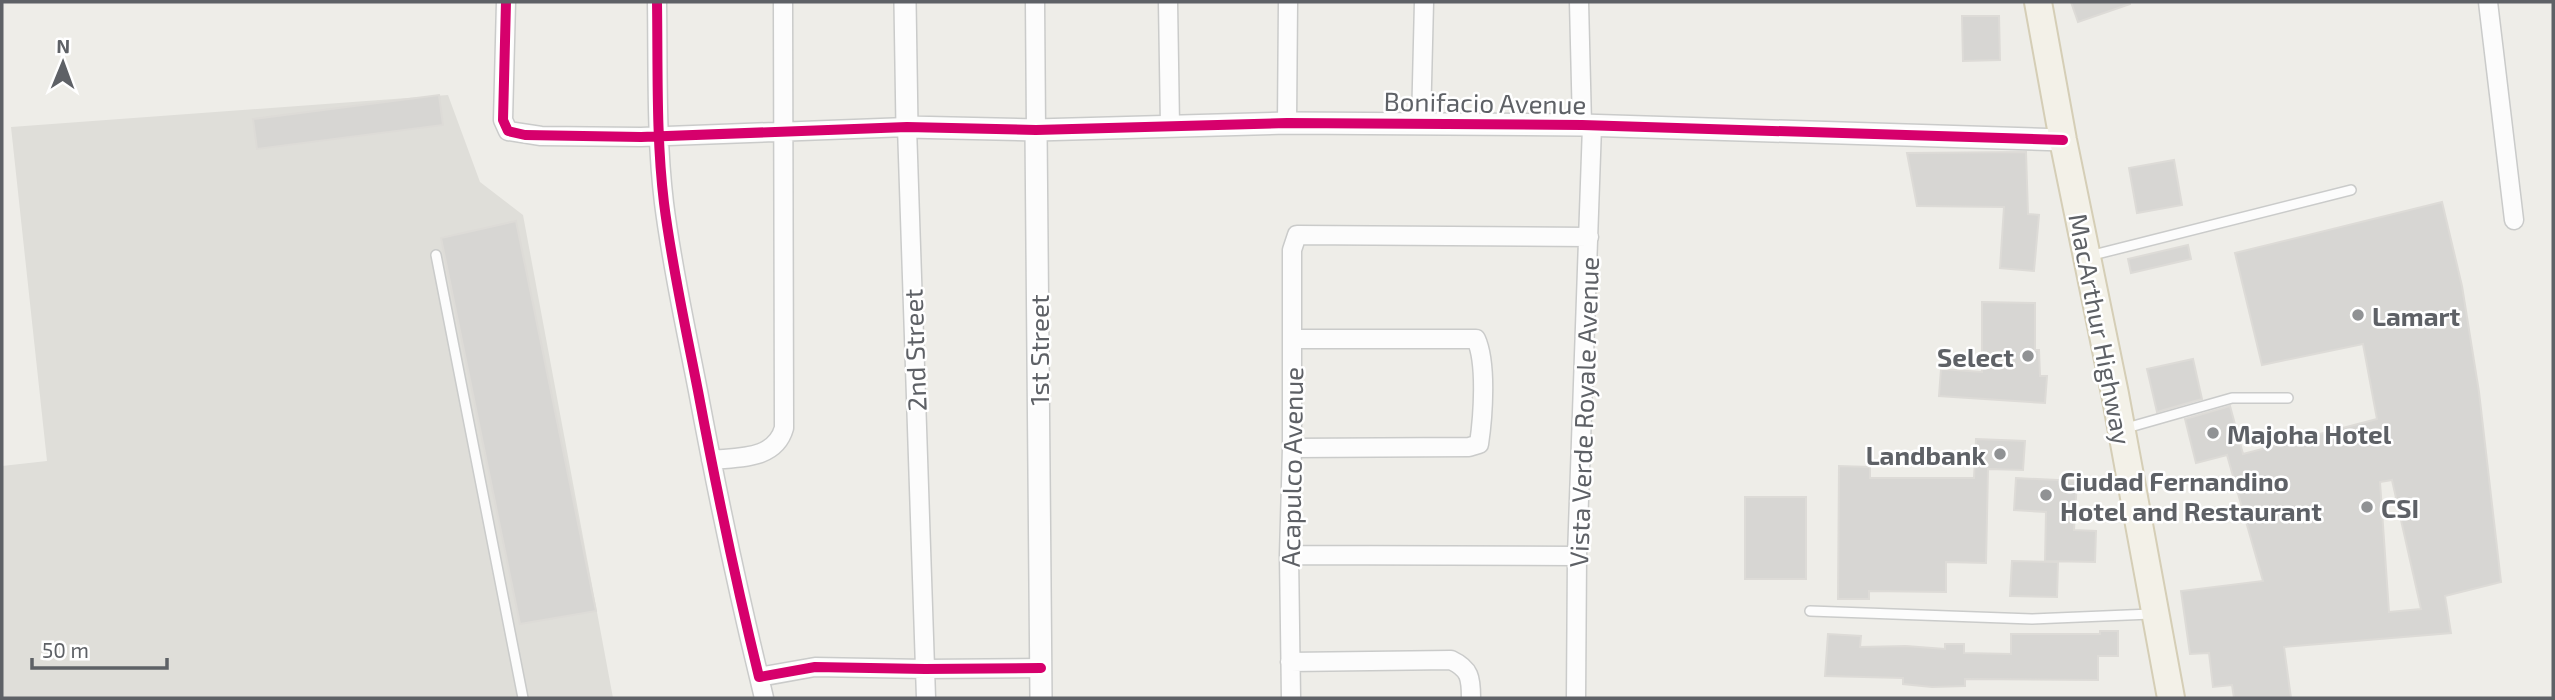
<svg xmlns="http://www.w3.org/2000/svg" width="2555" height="700" viewBox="0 0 2555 700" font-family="'Exo 2',sans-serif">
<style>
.industrial{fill:#dfded9}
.building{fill:#d7d6d3;stroke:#dddbd7;stroke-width:2;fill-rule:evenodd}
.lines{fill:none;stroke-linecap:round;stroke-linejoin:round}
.service-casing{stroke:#cacbca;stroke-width:12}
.minor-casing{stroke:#cacbca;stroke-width:21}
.tertiary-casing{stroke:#cacbca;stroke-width:24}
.primary-casing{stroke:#d5ceb6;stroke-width:30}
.service{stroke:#fcfcfc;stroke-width:9}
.minor{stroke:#fcfcfc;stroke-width:18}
.tertiary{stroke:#fcfcfc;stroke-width:21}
.primary{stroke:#f3f1e8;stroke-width:26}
.cycleway-casing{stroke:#fff;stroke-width:15}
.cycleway{stroke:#d6006c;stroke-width:10}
.poi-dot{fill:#909294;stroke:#fff;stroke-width:2.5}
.labels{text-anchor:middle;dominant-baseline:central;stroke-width:5;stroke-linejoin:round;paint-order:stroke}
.street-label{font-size:26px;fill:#5e6166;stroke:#fff}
.poi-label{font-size:26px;font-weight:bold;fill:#5e6166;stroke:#fff;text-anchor:start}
</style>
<rect width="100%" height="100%" fill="#eeede8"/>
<path class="industrial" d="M448 95 480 182 523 215 613 698H2V466L47 461 11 127Z"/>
<path class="building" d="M2071 2H2130V4L2078 22Z
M1962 16H1999L2000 60 1963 61Z
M439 95 443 125 257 149 253 119Z
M2026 152 2028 214 2039 215 2034 271 2000 268 2004 207 1917 206 1907 153Z
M2174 160 2182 205 2137 213 2129 168Z
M2442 202 2462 286 2479 392 2501 582 2445 596 2451 633 2284 647 2291 698H2234L2232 685 2213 687 2209 653 2190 654 2181 591 2263 581 2227 455 2196 463 2185 419 2230 406 2243 454 2377 419 2363 344 2262 365 2235 253ZM2392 480 2421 609 2389 612 2380 482Z
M516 221 596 611 520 624 441 238Z
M2188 245 2191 259 2131 273 2128 259Z
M1982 302 2035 303V350H2039L2040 376H2047L2045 403 1939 396 1941 369 1982 372Z
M2193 359 2202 399 2157 412 2147 369Z
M1976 439 2025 441 2023 470 1988 469 1986 563 1946 562V592L1869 591V599H1838L1839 466 1870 467V478H1974Z
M2016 478 2077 481 2074 530 2096 531 2095 562 2045 561 2046 512 2014 510Z
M1745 497H1806V579H1745Z
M2012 561 2058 562 2057 597 2010 596Z
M2100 631H2118V656H2098V680L1965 679V686L1932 687 1903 684V678L1825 676 1828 634 1861 636 1860 647 1906 646 1945 649V644H1964V653L2011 654V634H2100Z"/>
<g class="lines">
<defs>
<path id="service" d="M436 255 523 698
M2089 256 2351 190
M2123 429 2232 398H2288
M1810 611 2032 619 2151 614"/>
<path id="minor" d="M506 2 503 120 508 131 541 136 641 137 907 127 926 698
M657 2C658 69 656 137 664 203 672 267 686 329 698 391 716 487 736 583 759 677L815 667 925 669 1041 668
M1035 2 1036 130
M1168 2 1170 126
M1579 2 1582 125
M2488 2 2514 220
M1287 123 1288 2
M1421 124 1424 2
M1292 448 1469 447 1479 444C1483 417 1487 363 1476 339H1292
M711 460C739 457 775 460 784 428L783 2
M1289 555 1577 556
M1290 662 1451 660C1470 669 1471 678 1471 698
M759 677 764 698
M1291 698 1289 555 1292 448V250L1297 235 1589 237
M1576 698 1577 556 1592 126"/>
<path id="tertiary" d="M905 2 907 127 1036 130 1287 123 1582 125 2063 140
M1036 130 1041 698"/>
<path id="primary" d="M2038 2 2063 140 2115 394 2171 698"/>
</defs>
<use href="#service" class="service-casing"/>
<use href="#minor" class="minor-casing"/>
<use href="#tertiary" class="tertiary-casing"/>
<use href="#primary" class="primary-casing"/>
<use href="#service" class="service"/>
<use href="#minor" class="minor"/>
<use href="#tertiary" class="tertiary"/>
<use href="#primary" class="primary"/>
<defs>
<path id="cycleway" d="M506 2 503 120 508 131 525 135 641 137 907 127 1036 130 1287 123 1582 125 2063 140
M657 2C658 69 656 137 664 203 672 267 686 329 698 391 716 487 736 583 759 677L815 667 925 669 1041 668"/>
</defs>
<use href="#cycleway" class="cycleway-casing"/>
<use href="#cycleway" class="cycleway"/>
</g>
<g class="poi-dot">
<circle cx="2358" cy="315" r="7"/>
<circle cx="2028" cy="356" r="7"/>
<circle cx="2213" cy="433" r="7"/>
<circle cx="2000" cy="454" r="7"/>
<circle cx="2046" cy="495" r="7"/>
<circle cx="2367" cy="507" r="7"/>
</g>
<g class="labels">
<g class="street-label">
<text transform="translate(1485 102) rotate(1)">Bonifacio Avenue</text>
<text transform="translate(2101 329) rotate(79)">MacArthur Highway</text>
<text transform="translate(914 350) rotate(-92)">2nd Street</text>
<text transform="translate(1038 350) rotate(-90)">1st Street</text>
<text transform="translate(1583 412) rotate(-88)">Vista Verde Royale Avenue</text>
<text transform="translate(1291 467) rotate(-89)">Acapulco Avenue</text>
</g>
<g class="poi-label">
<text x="2372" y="315">Lamart</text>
<text x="2014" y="356" text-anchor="end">Select</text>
<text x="2227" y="433">Majoha Hotel</text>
<text x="1986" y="454" text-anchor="end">Landbank</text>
<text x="2060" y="480">Ciudad Fernandino<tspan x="2060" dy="30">Hotel and Restaurant</tspan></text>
<text x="2381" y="507">CSI</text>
</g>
</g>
<rect width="2555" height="700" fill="none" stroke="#5e6166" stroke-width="7"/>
<g transform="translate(63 63) rotate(1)" stroke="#ffffff" stroke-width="5" paint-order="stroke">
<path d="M0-5L12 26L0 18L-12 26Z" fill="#5e6166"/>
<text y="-10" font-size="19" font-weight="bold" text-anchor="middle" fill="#5e6166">N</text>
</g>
<path d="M32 658v10h135v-10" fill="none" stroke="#5e6166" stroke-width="3.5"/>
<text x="42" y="658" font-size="21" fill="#5e6166" stroke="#ffffff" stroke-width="5" paint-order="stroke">50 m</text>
</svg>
